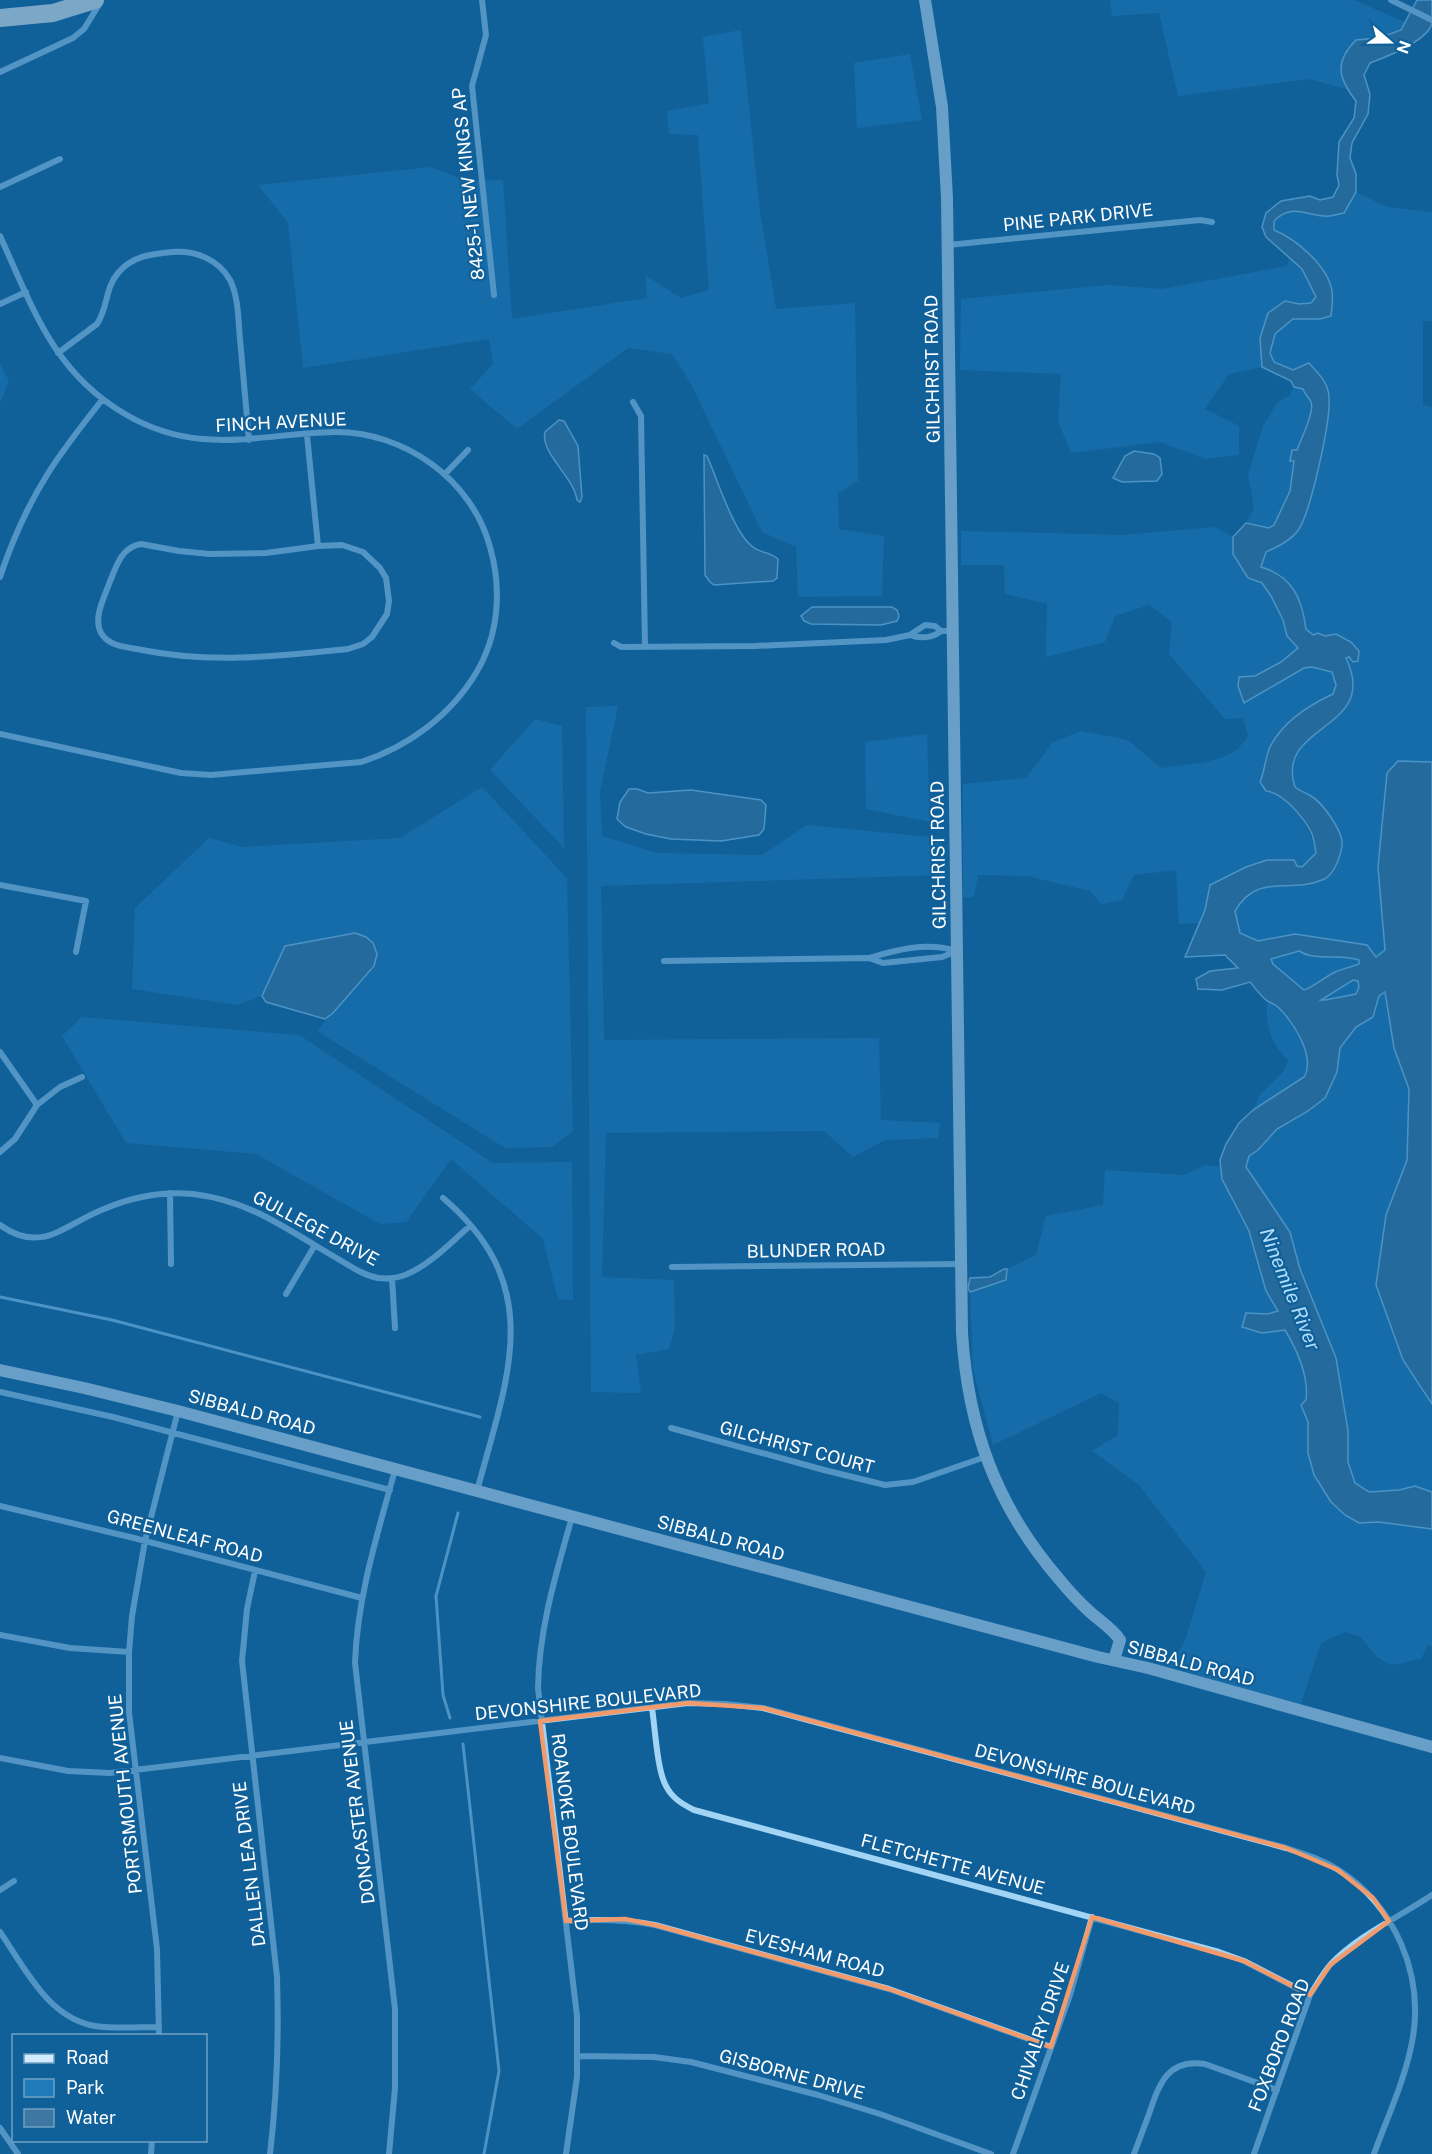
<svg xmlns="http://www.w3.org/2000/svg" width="1432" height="2154" viewBox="0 0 1432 2154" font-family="'Public Sans',sans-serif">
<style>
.green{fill:#1e7ab8}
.water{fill:#3e77a1;stroke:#94d1f8;stroke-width:1.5;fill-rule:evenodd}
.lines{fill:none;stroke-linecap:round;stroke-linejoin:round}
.stream{stroke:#94d1f8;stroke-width:3}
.street{stroke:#a2d4f5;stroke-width:6}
.secondary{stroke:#d2ebfe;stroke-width:12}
.highway{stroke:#fff;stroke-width:18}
.marked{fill:none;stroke:#f19b6d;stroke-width:4.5;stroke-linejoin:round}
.labels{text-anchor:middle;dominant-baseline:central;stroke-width:4.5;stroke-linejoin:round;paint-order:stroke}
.street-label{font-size:18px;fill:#fff;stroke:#10609a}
.water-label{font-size:20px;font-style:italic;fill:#afddfb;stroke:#10609a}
</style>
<rect width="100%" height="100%" fill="#10609a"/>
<path class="green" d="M1110 0H1354L1405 22 1401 30 1379 38 1356 40C1338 58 1339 65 1346 89L1309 79 1178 96 1159 13 1112 16Z
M741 30 760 212 776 309 855 303 858 481 838 493 839 529 884 536 882 596 798 597 796 547 762 532 691 384 672 354 628 348 517 429 470 389 493 364 489 339 303 368 288 223 258 185 431 167 466 181 503 180 512 319 647 298 645 275 681 298 709 290 698 135 669 134 667 111 709 103 703 37Z
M910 54 922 120 857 128 854 63Z
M1356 192 1387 207 1432 212V321H1423V405L1432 407V762L1398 761 1378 867 1385 950 1376 957 1295 934 1258 941 1240 933 1235 911C1264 862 1315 910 1339 858L1312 796 1295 788C1274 723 1381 731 1346 658L1349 657 1358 661 1325 636 1313 635 1306 629 1303 610 1260 567 1265 552 1281 545 1317 474 1330 397 1293 370 1274 362 1270 353 1275 334 1293 319H1320L1331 315 1286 235 1274 230V220C1295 200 1306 219 1329 216 1334 216 1339 214 1343 213Z
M1290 258 1302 269 1316 297 1312 303 1299 304 1285 301 1260 338 1262 367 1229 374 1205 409 1239 426V455L1205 459 1160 442 1071 453 1058 421 1061 374 960 370 961 299 1108 285 1162 289 1287 266Z
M0 363 9 381 0 403Z
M1294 387 1304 389C1305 395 1309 397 1311 402 1315 412 1301 440 1297 450H1293L1290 461H1294L1290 491 1274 525 1269 528 1246 523 1254 508 1248 474 1263 426 1277 403 1290 395Z
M1215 527 1233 537V554L1248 578 1262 583 1271 596 1283 620 1287 635 1298 648 1281 662 1255 676 1244 703 1304 668 1312 667 1333 672 1336 685 1333 694C1309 705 1284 721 1271 745 1265 756 1265 771 1260 782 1289 801 1308 819 1316 853L1302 867 1267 860 1246 867 1210 885 1205 910 1199 923 1179 924 1176 870 1134 875 1122 900 1101 904 1090 891 1027 876 978 875 974 897 963 898V784L1026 778 1053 742 1081 731 1128 740 1161 768C1191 763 1232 765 1248 736L1243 718 1225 719 1169 654 1172 622 1149 605 1115 616 1105 642 1046 657 1047 604 1005 594 1004 565H961V531L1122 535Z
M618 706 600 792 602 836 657 853 762 855 807 825 941 838 942 875 601 886 604 1040 879 1038 881 1120 940 1123 938 1138 885 1140 853 1157 824 1131 606 1133 602 1277 674 1280 675 1328 669 1349 636 1355 641 1393 591 1392 586 707Z
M535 719 562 726 564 848 490 770Z
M927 734 930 822 866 809 865 742Z
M482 787 567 878 573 1131 552 1147 505 1148 317 1031 358 982 369 973 285 946 262 996 237 1005 132 989 135 908 209 838 243 847 400 838Z
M1299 951C1317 962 1339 953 1359 960V964C1351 967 1342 969 1334 972 1326 977 1312 988 1304 990L1273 964 1270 958Z
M1353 980 1358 981 1359 987 1356 994 1320 1000Z
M1385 992 1394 1048 1409 1089 1407 1160 1386 1215 1403 1360 1432 1404V1492L1415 1486 1399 1490 1369 1492 1355 1483 1348 1462V1431L1336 1358 1300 1269 1290 1232 1246 1168 1249 1156 1258 1150 1277 1129 1308 1111 1325 1098 1337 1072 1340 1048 1356 1027 1372 1017 1379 996Z
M1267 1001C1281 1007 1288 1019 1296 1031 1326 1081 1290 1087 1253 1110L1259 1096 1282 1073 1289 1061C1270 1043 1266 1027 1267 1001Z
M82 1017 299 1035 493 1163 572 1162 573 1300 558 1299 543 1239 451 1159 406 1222 380 1224 256 1154 126 1143 62 1036Z
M1206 1165 1221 1167 1222 1179 1249 1231 1266 1291 1278 1311 1268 1314 1246 1313 1262 1333 1285 1330C1297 1350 1309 1376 1306 1401L1301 1405 1308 1422V1453L1359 1523 1379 1522 1432 1529V1646L1428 1645 1421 1659 1391 1665 1377 1657 1361 1637 1345 1632 1321 1643 1300 1707 1169 1666 1185 1641 1206 1572 1139 1485 1092 1451 1118 1435 1119 1403 1101 1393 993 1445 973 1370 970 1292 1005 1281 1007 1269 1036 1255 1046 1216 1103 1205 1105 1170 1184 1175Z"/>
<path class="water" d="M1417 0H1432C1432 7 1432 18 1432 24 1426 42 1386 57 1370 63L1364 75 1370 94 1368 114 1352 143 1350 158 1356 174V192L1344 213C1337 214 1331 217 1324 216 1303 214 1291 204 1274 221V230C1296 239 1328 266 1332 291 1333 299 1332 308 1331 316L1320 319H1293L1275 334 1270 353 1274 362 1293 370 1309 363C1318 373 1329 383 1329 398 1331 420 1311 510 1299 529 1292 540 1277 547 1266 552L1261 567C1292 576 1302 598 1306 629L1313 635 1318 633 1325 636 1336 634 1351 642 1359 651 1358 661 1353 662 1349 657 1346 658C1381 731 1274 723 1295 787 1300 791 1306 793 1311 796 1323 803 1340 828 1342 841 1343 848 1339 858 1337 863 1334 870 1329 878 1322 880 1288 894 1258 872 1235 911L1240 933 1258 941 1295 934 1367 945 1376 957 1385 950 1378 867 1387 773 1398 761 1432 762V1404L1403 1360 1376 1285 1386 1215 1407 1160 1409 1089 1394 1048 1385 992 1379 996 1373 1017 1356 1027 1340 1048 1337 1072 1325 1098 1308 1111 1277 1129 1258 1150 1249 1156 1246 1167 1290 1232 1300 1269 1336 1358 1348 1431V1462L1355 1483 1369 1492 1399 1490 1415 1486 1432 1492V1529L1379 1522 1359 1523 1345 1515 1331 1502 1314 1475 1308 1453V1422L1301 1405 1306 1400C1309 1376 1297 1350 1285 1330L1262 1333 1242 1327 1246 1313 1268 1314 1278 1311 1266 1291 1249 1231 1222 1179 1220 1160 1226 1144 1239 1123 1253 1110 1304 1077C1316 1056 1293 1022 1278 1007 1274 1003 1269 1003 1266 1000 1260 995 1255 988 1250 982L1222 990 1198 989 1196 979 1210 971 1238 968 1225 955 1185 957 1205 910 1210 885 1246 867 1267 860H1294L1297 866 1302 867 1316 853C1315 847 1314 840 1312 834 1305 819 1283 792 1266 791L1260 782C1265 771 1265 756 1271 745 1284 721 1309 705 1333 694L1336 685 1332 672 1312 667 1304 668 1244 703 1238 686 1239 677 1255 676 1281 662 1298 648 1287 636 1283 620 1271 596 1262 583 1248 578 1233 554V537L1246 523 1269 528 1274 525 1290 491 1294 461H1290L1292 450H1297C1301 439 1315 411 1311 402 1309 397 1305 395 1303 389L1294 387 1291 381 1262 367 1260 338 1268 313 1285 301 1299 304 1311 303 1316 297 1302 269 1266 237 1262 227 1266 213 1281 201 1310 196 1320 200 1333 197 1339 185 1337 175 1339 142 1354 118 1356 101C1338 78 1334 62 1356 40L1379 38 1401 30ZM1299 951C1317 962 1338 953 1359 960V964C1351 967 1342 969 1335 972 1325 977 1312 988 1304 990L1273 964 1271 959ZM1353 980 1358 981 1359 987 1356 994 1325 1000H1321Z
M559 420 564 421 578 446 582 497 580 502 577 500C574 477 540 453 545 432Z
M1134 451 1154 454 1160 458 1162 474 1157 481 1122 482 1113 478 1125 456Z
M704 455 707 456C717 478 734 534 753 547 760 553 771 552 778 559L777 578 773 581 714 585 710 582 705 575Z
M812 607H892L897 610 899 616 897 621 881 625 811 624 804 621 801 616Z
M629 789H637L648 793 691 790 761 800 766 805 764 829 759 835 721 841 671 839 646 834 626 827 617 819 620 802Z
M355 933 366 937 373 943 377 954 374 966 333 1013 325 1019 266 1002 262 996 285 946Z
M1004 1269H1007L1006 1280 970 1292 968 1288 970 1278 990 1277Z"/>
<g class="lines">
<path class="stream" d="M0 1297 112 1320 480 1417
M450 1718 443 1695 436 1596 458 1513
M463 1744 499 2071 484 2154"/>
<path class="street" d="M482 0 486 35 472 86 494 295
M1391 0 1432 20
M0 72 73 38 84 29 100 3
M0 187 60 159
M0 236C33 308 53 372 125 414 198 457 257 434 334 432 403 431 472 479 490 547 502 589 499 635 476 673 451 715 408 747 361 762L211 775 181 773 0 734
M948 245 1200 220 1212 222
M0 304 26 292
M58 353 97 324C108 308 105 288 118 273 132 256 151 254 172 252 195 250 218 259 230 280 239 298 238 320 240 339 243 373 246 406 249 440
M633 402 641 416 645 646
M307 435 318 546
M445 474 468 450
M141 544 179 551 210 554 266 553 318 546 342 545 363 552 380 568 386 578 389 601 387 614 372 637 363 644 348 649C279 656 211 664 142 650 128 647 109 647 101 633 93 618 104 598 109 584 116 567 121 547 141 544Z
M0 577C12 541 27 507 47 475 63 449 83 424 102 400
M910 635C920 639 933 638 941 631
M614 643 621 647 755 646 886 640 910 635 925 625 935 626 941 631H953
M0 885 86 901 76 952
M869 958 883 963 942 957 957 951
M664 961 869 958C899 949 926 942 957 951
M0 1052 37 1105
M0 1152 15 1139 37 1105 60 1087 82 1077
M170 1193 171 1264
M443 1198C548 1287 507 1378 477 1491
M0 1225C42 1255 65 1224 104 1209 132 1197 162 1191 193 1194 219 1197 243 1205 266 1217 289 1229 311 1243 333 1256 347 1264 362 1275 378 1278 387 1279 397 1278 405 1275 430 1265 450 1243 470 1226
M672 1267 961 1264
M392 1278 395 1328
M286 1294 315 1245
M0 1392 113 1417 390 1490
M671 1428 824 1470 885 1485 913 1482 985 1457
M0 1506 134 1538 362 1598
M255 1571 247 1609 242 1661 277 1977C279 2037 277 2095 270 2154
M0 1635 70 1648 129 1652
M652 1708C655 1727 657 1770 666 1786 672 1798 682 1804 694 1810L1219 1952 1244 1961 1310 1995
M0 1758 68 1771 110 1773 688 1703 725 1704 763 1708 1286 1848C1304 1854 1321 1859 1337 1869 1395 1905 1425 1975 1412 2042 1405 2080 1387 2118 1374 2154
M0 1890 14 1881
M566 1921C597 1919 624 1919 655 1925L889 1989 1051 2047
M0 1932C25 1968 48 2018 95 2026 116 2029 138 2027 159 2027
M159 2036 157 1949 129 1712V1652L132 1616 145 1541 178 1411
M578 2056 654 2057 691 2062 818 2095 880 2114 991 2154
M0 2128 18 2154
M151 2154 152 2140
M389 2154 395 2088V2009L355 1663C357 1598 378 1532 395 1470
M566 2154 577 2077V2016L538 1688C539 1628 556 1574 572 1517
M1013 2154 1070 1995 1092 1917
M1134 2154C1139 2141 1144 2127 1149 2114 1159 2084 1168 2058 1205 2064L1277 2090
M1254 2154 1310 1995C1317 1984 1323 1973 1331 1964 1357 1936 1401 1916 1432 1895"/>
<path class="secondary" d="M925 0 942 107 947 198 962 1333C968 1428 996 1506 1059 1579 1068 1590 1079 1602 1090 1612 1100 1621 1113 1629 1120 1640L1114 1660
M0 1370 84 1388 178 1411 1098 1657 1148 1668 1432 1747"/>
<path class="highway" d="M0 18 53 13 95 0"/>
</g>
<path d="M0 0H1432V2154H0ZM688 1703 763 1708 1286 1848 1338 1870 1373 1898 1389 1921 1330 1965 1310 1995 1244 1961 1092 1917 1051 2047 889 1989 655 1925 625 1919 566 1921 540 1721Z" fill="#10609a" fill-opacity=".55" fill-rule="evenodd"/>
<path class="marked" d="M688 1703 763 1708 1286 1848 1338 1870 1373 1898 1389 1921 1330 1965 1310 1995 1244 1961 1092 1917 1051 2047 889 1989 655 1925 625 1919 566 1921 540 1721Z"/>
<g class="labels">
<g class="street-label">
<text transform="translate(468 184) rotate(-96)">8425-1 NEW KINGS AP</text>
<text transform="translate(1078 217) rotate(-6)">PINE PARK DRIVE</text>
<text transform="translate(932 369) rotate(-91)">GILCHRIST ROAD</text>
<text transform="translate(281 422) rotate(-3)">FINCH AVENUE</text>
<text transform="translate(938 855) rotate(-91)">GILCHRIST ROAD</text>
<text transform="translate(316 1228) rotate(28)">GULLEGE DRIVE</text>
<text transform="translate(816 1250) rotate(-1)">BLUNDER ROAD</text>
<text transform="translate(252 1412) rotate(15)">SIBBALD ROAD</text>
<text transform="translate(797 1447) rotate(15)">GILCHRIST COURT</text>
<text transform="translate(185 1536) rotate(15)">GREENLEAF ROAD</text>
<text transform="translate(721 1538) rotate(15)">SIBBALD ROAD</text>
<text transform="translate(1191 1663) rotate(15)">SIBBALD ROAD</text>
<text transform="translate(588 1702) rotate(-6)">DEVONSHIRE BOULEVARD</text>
<text transform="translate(1085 1779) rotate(15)">DEVONSHIRE BOULEVARD</text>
<text transform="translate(125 1794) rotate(-96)">PORTSMOUTH AVENUE</text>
<text transform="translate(357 1812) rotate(-97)">DONCASTER AVENUE</text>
<text transform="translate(570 1832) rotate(83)">ROANOKE BOULEVARD</text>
<text transform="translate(249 1864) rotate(-97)">DALLEN LEA DRIVE</text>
<text transform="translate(953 1864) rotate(15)">FLETCHETTE AVENUE</text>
<text transform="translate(815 1953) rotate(15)">EVESHAM ROAD</text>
<text transform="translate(1040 2031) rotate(-71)">CHIVALRY DRIVE</text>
<text transform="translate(1279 2045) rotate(-69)">FOXBORO ROAD</text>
<text transform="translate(792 2074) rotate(15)">GISBORNE DRIVE</text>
</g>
<g class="water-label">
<text transform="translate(1290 1289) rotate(68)">Ninemile River</text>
</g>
</g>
<rect x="12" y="2034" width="195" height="108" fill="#10609a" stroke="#70a0c2" stroke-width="1.5"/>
<rect x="24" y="2054" width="30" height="9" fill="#d2ebfe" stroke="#70a0c2" stroke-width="1.5"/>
<text x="66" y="2064" font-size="18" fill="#ffffff">Road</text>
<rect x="24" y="2079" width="30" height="18" fill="#1e7ab8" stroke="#70a0c2" stroke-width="1.5"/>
<text x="66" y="2094" font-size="18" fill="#ffffff">Park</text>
<rect x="24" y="2109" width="30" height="18" fill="#3e77a1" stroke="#70a0c2" stroke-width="1.5"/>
<text x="66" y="2124" font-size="18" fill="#ffffff">Water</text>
<g transform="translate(1390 42) rotate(110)" stroke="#10609a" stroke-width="4.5" paint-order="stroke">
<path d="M0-4.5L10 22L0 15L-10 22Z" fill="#ffffff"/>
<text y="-9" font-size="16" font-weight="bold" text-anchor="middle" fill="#ffffff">N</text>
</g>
</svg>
